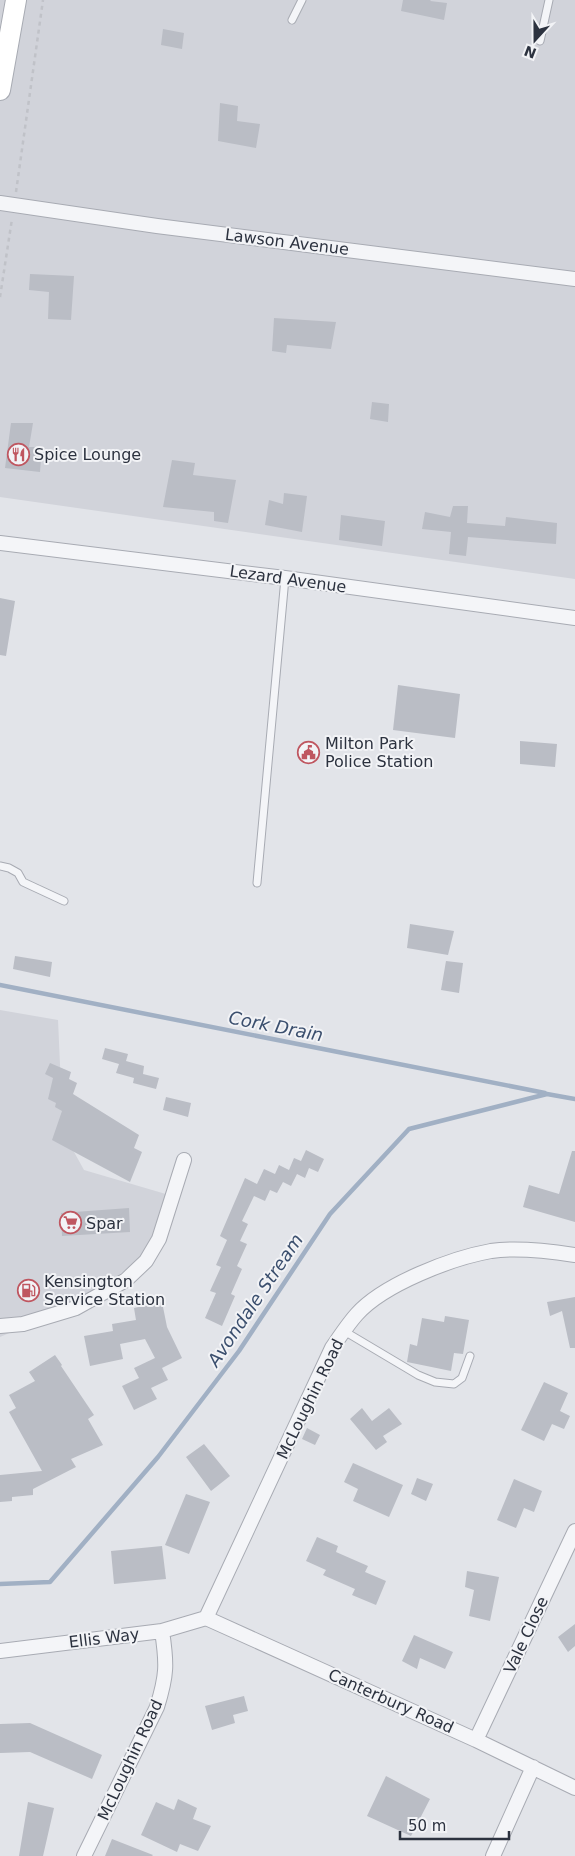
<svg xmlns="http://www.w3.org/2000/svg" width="575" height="1856" viewBox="0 0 575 1856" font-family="'DejaVu Sans',sans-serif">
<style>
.built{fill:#d1d3da}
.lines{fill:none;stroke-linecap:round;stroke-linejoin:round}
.stream{stroke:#a1b0c4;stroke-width:4.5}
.building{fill:#babdc5}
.lane-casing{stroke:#a8abb3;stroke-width:9}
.street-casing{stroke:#a8abb3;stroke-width:16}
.secondary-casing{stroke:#a8abb3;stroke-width:22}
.path{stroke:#c0c2c8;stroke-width:2.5;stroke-dasharray:4 4;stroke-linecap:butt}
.lane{stroke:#f4f5f8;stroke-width:7}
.street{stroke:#f4f5f8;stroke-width:14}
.secondary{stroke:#fff;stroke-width:20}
.labels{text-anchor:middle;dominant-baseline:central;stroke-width:4;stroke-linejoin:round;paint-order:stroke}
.street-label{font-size:16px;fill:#2c323f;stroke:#f2f3f6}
.poi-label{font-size:16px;fill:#2c323f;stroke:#f2f3f6;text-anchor:start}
.water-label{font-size:18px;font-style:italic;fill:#3b4f6e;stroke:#f2f3f6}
</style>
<rect width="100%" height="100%" fill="#e2e4e9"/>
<path class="built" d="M0 0H575V579L0 497Z
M0 1010 58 1020 63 1132 84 1170 176 1197 159 1248 73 1305 0 1337Z"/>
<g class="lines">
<path class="stream" d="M0 985 545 1093
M0 1584 50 1582 158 1457 239 1351 330 1214 409 1129 547 1094 575 1099"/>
</g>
<path class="building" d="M403 0H431L430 1 447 3 444 20 401 11Z
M163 29 184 33 182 49 161 45Z
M220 103 238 106 237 121 260 124 256 148 218 141Z
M30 274 74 276 71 320 48 319 49 292 29 290Z
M274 318 336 322 331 349 287 345 286 353 272 351Z
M372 402 389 404 388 422 370 419Z
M11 423H33L29 447H42L40 472 5 468Z
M172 460 195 463 193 475 236 480 228 523 214 521V512L163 507Z
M284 493 307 496 302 532 265 525 269 500 283 504Z
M453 506H468L467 523 505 526 506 517 557 523 556 544 468 537 466 556 449 554 451 532 422 529 425 512 450 517Z
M341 515 385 521 382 546 339 540Z
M0 598 15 601 6 656 0 655Z
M398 685 460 694 455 738 393 730Z
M520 741 557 744 555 767 520 764Z
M410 924 454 931 448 955 407 948Z
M15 956 52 962 50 977 13 969Z
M446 961 463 963 459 993 441 990Z
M105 1048 128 1054 126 1061 144 1066 143 1074 159 1078 156 1089 133 1083 134 1078 116 1073 119 1064 102 1059Z
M50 1063 71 1072 69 1079 77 1083 73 1094 139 1135 134 1148 142 1152 130 1182 52 1140 62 1111 55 1107 56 1103 48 1099 53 1078 45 1074Z
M166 1097 191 1103 188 1117 163 1110Z
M306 1150 324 1159 318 1172 309 1168 305 1178 297 1174 291 1186 283 1182 277 1193 270 1190 265 1201 254 1196 242 1221 248 1224 240 1241 247 1244 237 1266 242 1269 231 1294 235 1296 222 1326 205 1318 216 1293 210 1291 221 1267 216 1265 227 1240 220 1236 245 1178 257 1184 264 1169 275 1174 279 1165 289 1170 294 1158 301 1161Z
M572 1151H575V1222L523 1207 529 1185 559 1194Z
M129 1208 130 1232 62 1236 61 1213Z
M575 1297V1348H570L562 1311 550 1316 547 1302Z
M162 1302 167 1327 182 1358 162 1368 168 1380 151 1388 157 1399 134 1410 122 1386 139 1378 134 1368 155 1358 145 1339 120 1344 123 1359 90 1366 84 1336 113 1331 112 1324 136 1320 134 1308Z
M445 1316 469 1320 463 1354 454 1353 451 1371 407 1362 410 1344 417 1346 422 1318 444 1322Z
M55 1355 62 1365 61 1366 94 1415 88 1419 103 1445 71 1459 76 1467 33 1489V1495L12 1497V1501L0 1502V1475L42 1471 9 1412 16 1408 9 1395 35 1381 29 1372Z
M544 1382 568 1393 560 1411 570 1416 564 1429 552 1424 544 1441 521 1430Z
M362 1408 372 1421 389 1408 402 1424 383 1436 387 1442 376 1450 350 1419Z
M307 1428 320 1435 315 1445 302 1439Z
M204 1444 230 1476 211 1491 186 1457Z
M353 1463 403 1485 389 1517 353 1501 358 1489 344 1482Z
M417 1478 433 1484 426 1501 411 1494Z
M514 1479 542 1491 534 1512 524 1508 516 1528 497 1520Z
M186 1494 210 1502 189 1554 165 1545Z
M317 1537 338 1546 336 1552 368 1566 365 1572 386 1581 376 1605 352 1595 355 1589 323 1575 326 1570 306 1561Z
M162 1546 166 1579 114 1584 111 1551Z
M467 1571 499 1577 490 1621 469 1616 474 1590 465 1587Z
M575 1624V1646L568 1652 558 1637Z
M414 1635 453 1652 445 1669 420 1658 417 1669 402 1661Z
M244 1696 248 1711 233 1715 235 1723 212 1730 205 1706Z
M30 1723 102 1755 92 1779 30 1752 0 1753V1724Z
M386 1776 430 1799 411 1836 367 1816Z
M178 1799 197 1808 193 1819 211 1826 198 1851 180 1844 177 1852 141 1835 156 1802 174 1810Z
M28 1802 54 1808 43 1856H19Z
M112 1839 153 1855 152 1856H105Z"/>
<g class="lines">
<defs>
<path id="lane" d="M292 20 302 0
M540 41 549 0
M0 866 9 868 18 873 23 882 64 901
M257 883 285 578
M344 1331 418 1375 435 1382 454 1384 462 1378 470 1356"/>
<path id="street" d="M0 203 157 226 575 279
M0 543 285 578 575 618
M0 1326 23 1324 76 1308 126 1280 146 1261 159 1239 184 1160
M206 1618 332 1348C340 1336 348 1324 357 1314 384 1284 452 1258 491 1251 517 1247 549 1251 575 1255
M206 1618 476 1740 575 1788
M0 1651 162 1631 206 1618
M476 1740 575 1531
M84 1856 157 1707C167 1675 167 1664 162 1631
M493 1856 533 1767"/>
<path id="secondary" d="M0 90 16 0"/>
</defs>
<use href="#lane" class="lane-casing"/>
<use href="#street" class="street-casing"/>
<use href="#secondary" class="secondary-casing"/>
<path class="path" d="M16 192 43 0
M0 297 12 219"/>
<use href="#lane" class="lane"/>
<use href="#street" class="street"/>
<use href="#secondary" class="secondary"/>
</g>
<defs>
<symbol id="restaurant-ring" viewBox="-11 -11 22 22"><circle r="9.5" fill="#f2f3f6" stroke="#bf5660" stroke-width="1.5"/><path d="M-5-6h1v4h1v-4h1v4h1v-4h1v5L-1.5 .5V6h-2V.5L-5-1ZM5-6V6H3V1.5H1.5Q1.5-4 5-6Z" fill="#bf5660"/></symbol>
<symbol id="civic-ring" viewBox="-11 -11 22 22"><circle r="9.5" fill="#f2f3f6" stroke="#bf5660" stroke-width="1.5"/><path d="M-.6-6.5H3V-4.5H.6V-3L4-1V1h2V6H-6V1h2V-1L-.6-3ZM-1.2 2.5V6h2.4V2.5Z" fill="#bf5660"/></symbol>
<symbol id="supermarket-ring" viewBox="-11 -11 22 22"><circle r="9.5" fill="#f2f3f6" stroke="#bf5660" stroke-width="1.5"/><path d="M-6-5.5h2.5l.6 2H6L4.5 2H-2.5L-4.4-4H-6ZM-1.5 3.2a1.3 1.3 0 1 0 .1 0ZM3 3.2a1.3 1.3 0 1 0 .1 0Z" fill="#bf5660"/></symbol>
<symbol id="fuel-ring" viewBox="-11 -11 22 22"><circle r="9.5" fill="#f2f3f6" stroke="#bf5660" stroke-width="1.5"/><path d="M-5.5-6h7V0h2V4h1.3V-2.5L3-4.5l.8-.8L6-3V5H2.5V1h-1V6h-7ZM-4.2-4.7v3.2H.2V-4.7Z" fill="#bf5660"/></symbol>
</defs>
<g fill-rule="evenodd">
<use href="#restaurant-ring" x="6" y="442" width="25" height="25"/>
<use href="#civic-ring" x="296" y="740" width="25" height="25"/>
<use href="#supermarket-ring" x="58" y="1210" width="25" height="25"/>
<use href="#fuel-ring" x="16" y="1278" width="25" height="25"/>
</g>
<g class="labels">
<g class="street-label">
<text transform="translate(287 242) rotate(7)">Lawson Avenue</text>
<text transform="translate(288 579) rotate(8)">Lezard Avenue</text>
<text transform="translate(310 1399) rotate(-64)">McLoughin Road</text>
<text transform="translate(526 1635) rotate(-65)">Vale Close</text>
<text transform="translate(104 1638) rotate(-7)">Ellis Way</text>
<text transform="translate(391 1701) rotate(24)">Canterbury Road</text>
<text transform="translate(130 1760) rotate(-65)">McLoughin Road</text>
</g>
<g class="poi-label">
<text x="34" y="454">Spice Lounge</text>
<text x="325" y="743">Milton Park<tspan x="325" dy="18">Police Station</tspan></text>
<text x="86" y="1223">Spar</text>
<text x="44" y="1281">Kensington<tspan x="44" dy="18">Service Station</tspan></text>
</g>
<g class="water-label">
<text transform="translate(276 1026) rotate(11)">Cork Drain</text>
<text transform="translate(255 1300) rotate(-56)">Avondale Stream</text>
</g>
</g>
<g transform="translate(535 40) rotate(201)" stroke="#f2f3f6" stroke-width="4" paint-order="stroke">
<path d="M0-4L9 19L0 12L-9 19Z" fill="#2c323f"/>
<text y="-8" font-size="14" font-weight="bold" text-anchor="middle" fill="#2c323f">N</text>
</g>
<path d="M400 1831v8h109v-8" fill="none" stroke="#2c323f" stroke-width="2.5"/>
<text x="408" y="1831" font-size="15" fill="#2c323f" stroke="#f2f3f6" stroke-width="4" paint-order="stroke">50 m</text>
</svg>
